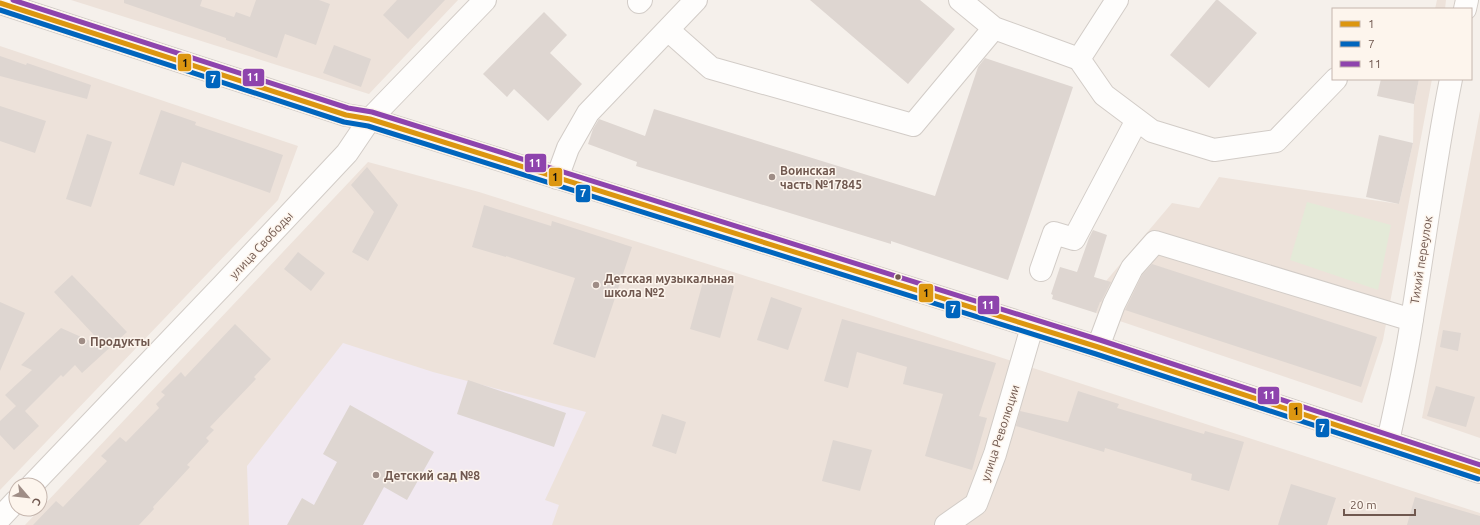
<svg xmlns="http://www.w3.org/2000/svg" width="1480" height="525" viewBox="0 0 1480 525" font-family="Ubuntu,sans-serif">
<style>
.residential{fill:#ede2da}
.education{fill:#f1e9f1}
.green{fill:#e4ead8}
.building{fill:#ded6d1}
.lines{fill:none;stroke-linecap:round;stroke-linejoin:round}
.minor-casing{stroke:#d2ccc7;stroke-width:24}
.minor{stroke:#fefdfc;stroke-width:22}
.bus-1-casing{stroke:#fdf5ed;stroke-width:8}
.bus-2-casing{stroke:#fdf5ed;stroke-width:8}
.bus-3-casing{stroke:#fdf5ed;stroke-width:8}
.bus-1{stroke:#dc9610;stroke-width:5}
.bus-2{stroke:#0065bd;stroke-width:5}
.bus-3{stroke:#8e44ad;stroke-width:5}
.poi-dot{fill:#9f8d86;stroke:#fdf5ed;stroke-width:1.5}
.bus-dot{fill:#70584f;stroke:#fdf5ed;stroke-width:1.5}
.labels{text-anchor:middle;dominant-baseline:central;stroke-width:3;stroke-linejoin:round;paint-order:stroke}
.poi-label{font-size:12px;font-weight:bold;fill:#70584f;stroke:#fdf5ed;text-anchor:start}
.street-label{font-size:12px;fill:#70584f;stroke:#fdf5ed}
.line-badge{stroke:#fdf5ed;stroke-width:1.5}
.badge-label{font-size:11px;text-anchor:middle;font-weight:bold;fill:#fff}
.pale-badge-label{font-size:11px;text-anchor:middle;font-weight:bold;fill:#111}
</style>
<rect width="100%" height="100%" fill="#f5f0eb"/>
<path class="residential" d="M71 0H458L369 94Z
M1437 0H1446L1445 9H1435Z
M0 46 298 146 278 200 0 490Z
M1419 79H1432L1383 340 1362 403 1096 313 1106 281 1172 203 1199 208 1219 177 1399 204 1413 143 1414 104Z
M1480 111V438L1422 418Z
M368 162 479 192 876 317 1480 513V525H25Z"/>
<path class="education" d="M343 343 433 372 586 412 545 500 559 505 552 525H249L247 466Z"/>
<path class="green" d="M1307 202 1391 225 1378 290 1290 260Z"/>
<path class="building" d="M124 0H202L200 6 234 17 236 12 250 17 256 0H319L330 4 316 45 285 34 277 58 226 40V38L124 3Z
M397 0H445L408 39 383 15Z
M810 0H920L955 29 908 84Z
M1216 0H1218L1257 33 1209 88 1170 55Z
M544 12 567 35 550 53 582 84 548 121 514 89 507 97 483 74Z
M334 45 371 59 361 87 323 73Z
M0 56 26 65 27 63 91 85 87 99 0 76Z
M985 58 1073 87 1008 280 891 241V244L636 166 637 162 588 144 593 129 599 119 645 136 654 109 935 196 978 67Z
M1381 79H1419L1414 104 1377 96Z
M0 106 46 121 35 153 0 141Z
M161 110 196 122 195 125 283 155 270 193 182 162 174 186 139 174Z
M87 134 112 142 91 207 66 199Z
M1379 135 1413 143 1399 204 1366 197Z
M367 167 398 205 368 261 352 252 374 212 351 185Z
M484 205 551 226 552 221 632 247 595 358 553 344 575 278 506 256V257L472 247Z
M1093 230 1107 235 1094 277 1111 282 1101 302H1100L1096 313 1052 299 1053 295 1051 294 1060 267 1077 272 1089 238Z
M298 252 325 273 311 291 284 269Z
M1152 264 1377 337 1361 387 1125 310 1142 275Z
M72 275 127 332 82 373 75 365 63 377 61 375 25 411 39 426 14 450 0 435V421L16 406 5 395 32 370 21 365 61 328 106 348 54 292Z
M704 278 734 286 720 338 690 329Z
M771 297 802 308 788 350 757 340Z
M0 302 25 313 0 371Z
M842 319 996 363 979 416 987 418 972 470 925 456 943 394 903 384 907 367 857 352 848 388 824 381Z
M235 324 271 359 254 377 256 379 210 427 214 430 206 438 209 441 187 465 190 467 153 507 154 509 139 525H33L56 501 63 507 107 461 101 456 120 437 126 442 159 408 156 404 165 395 161 392 181 372 185 377Z
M1443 330 1461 333 1458 351 1440 347Z
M468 380 566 413 554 447 457 414Z
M1436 386 1475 397 1466 427 1427 416Z
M1078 391 1119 404 1117 408 1204 434 1205 431 1244 442 1229 491 1191 480 1192 474 1105 448 1104 452 1016 426 1020 411 1068 422Z
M350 405 434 452 407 500 384 487 363 525H287L302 498 314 505 337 462 323 454Z
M662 414 686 422 676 454 652 446Z
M833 440 872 450 860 491 822 481Z
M1291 484 1336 498 1327 525H1278Z
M1415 497 1480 516V525H1407Z"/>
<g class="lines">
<defs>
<path id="minor" d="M960 0 994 28 1079 59
M1117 0 1079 59 1104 95 1152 131 1214 150 1276 141 1336 79
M639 2 641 0
M0 3 346 115 370 119 1098 347 1480 472
M1465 9 1467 0
M668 30 711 68 913 125 994 28
M557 178 568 148 588 113 696 0
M1041 270 1054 233 1074 239 1137 120
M1098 347 1114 304 1132 268 1155 242 1412 320
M1388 441C1397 401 1406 360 1412 319 1425 239 1435 158 1451 79
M32 485 223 285 347 153 370 119 485 0
M0 518 16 501
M946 525 976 504 995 454 1032 327"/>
</defs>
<use href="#minor" class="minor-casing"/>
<use href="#minor" class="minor"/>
<defs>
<path id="bus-1" d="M0 3 346 115 370 119 1098 347 1480 472"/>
<path id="bus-2" d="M0 10 344 122 368 126 1096 354 1478 479"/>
<path id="bus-3" d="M13 0 348 108 372 112 1100 340 1480 465"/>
</defs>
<use href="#bus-1" class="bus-1-casing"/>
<use href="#bus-2" class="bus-2-casing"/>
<use href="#bus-3" class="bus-3-casing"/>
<use href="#bus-1" class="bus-1"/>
<use href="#bus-2" class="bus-2"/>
<use href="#bus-3" class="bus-3"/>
</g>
<g class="poi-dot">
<circle cx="772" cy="177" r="4"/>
<circle cx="596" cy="285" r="4"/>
<circle cx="82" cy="341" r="4"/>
<circle cx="376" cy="475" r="4"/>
</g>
<circle class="bus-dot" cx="898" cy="277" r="3.5"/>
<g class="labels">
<g class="poi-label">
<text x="780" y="170">Воинская<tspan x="780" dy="14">часть №17845</tspan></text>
<text x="604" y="278">Детская музыкальная<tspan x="604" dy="14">школа №2</tspan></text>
<text x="90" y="341">Продукты</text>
<text x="384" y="475">Детский сад №8</text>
</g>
<g class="street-label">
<text transform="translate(261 245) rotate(-47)">улица Свободы</text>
<text transform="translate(1421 260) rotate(-81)">Тихий переулок</text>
<text transform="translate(1000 433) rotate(-72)">улица Революции</text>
</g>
</g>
<g class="line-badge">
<rect x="177" y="53" width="15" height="19" rx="4" fill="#dc9610"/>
<rect x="242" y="68" width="23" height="19" rx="4" fill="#8e44ad"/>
<rect x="205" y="70" width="16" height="19" rx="4" fill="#0065bd"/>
<rect x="524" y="153" width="23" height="20" rx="4" fill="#8e44ad"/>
<rect x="548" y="167" width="15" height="20" rx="4" fill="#dc9610"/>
<rect x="575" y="184" width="16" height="19" rx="4" fill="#0065bd"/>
<rect x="918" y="283" width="16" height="20" rx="4" fill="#dc9610"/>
<rect x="977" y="295" width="23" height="20" rx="4" fill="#8e44ad"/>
<rect x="945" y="300" width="16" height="19" rx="4" fill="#0065bd"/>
<rect x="1257" y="386" width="23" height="19" rx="4" fill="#8e44ad"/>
<rect x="1288" y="402" width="15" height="19" rx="4" fill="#dc9610"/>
<rect x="1315" y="418" width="15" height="20" rx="4" fill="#0065bd"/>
</g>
<g class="badge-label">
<text x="253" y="81">11</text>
<text x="213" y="83">7</text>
<text x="535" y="167">11</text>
<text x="583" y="197">7</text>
<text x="988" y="309">11</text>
<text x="953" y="313">7</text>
<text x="1269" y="399">11</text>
<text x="1322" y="432">7</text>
</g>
<g class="pale-badge-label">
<text x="185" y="67">1</text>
<text x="555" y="181">1</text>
<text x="926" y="297">1</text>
<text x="1296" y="415">1</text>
</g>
<rect x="1332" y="8" width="140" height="72" fill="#fdf5ed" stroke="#c5b6ae"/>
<rect x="1340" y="21" width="20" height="6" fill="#dc9610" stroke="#c5b6ae"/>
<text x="1368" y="28" font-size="12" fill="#70584f">1</text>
<rect x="1340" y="41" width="20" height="6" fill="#0065bd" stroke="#c5b6ae"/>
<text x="1368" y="48" font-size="12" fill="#70584f">7</text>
<rect x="1340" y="61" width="20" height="6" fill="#8e44ad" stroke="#c5b6ae"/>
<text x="1368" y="68" font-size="12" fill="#70584f">11</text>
<g transform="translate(28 497) rotate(118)"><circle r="19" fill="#fdf5ed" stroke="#c5b6ae"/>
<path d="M0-3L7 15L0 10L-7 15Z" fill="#9f8d86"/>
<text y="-6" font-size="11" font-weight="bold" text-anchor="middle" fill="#70584f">С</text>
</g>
<path d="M1344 509v6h71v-6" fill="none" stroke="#70584f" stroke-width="2"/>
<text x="1350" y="509" font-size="12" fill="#70584f" stroke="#fdf5ed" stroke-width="3" paint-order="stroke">20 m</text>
</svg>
